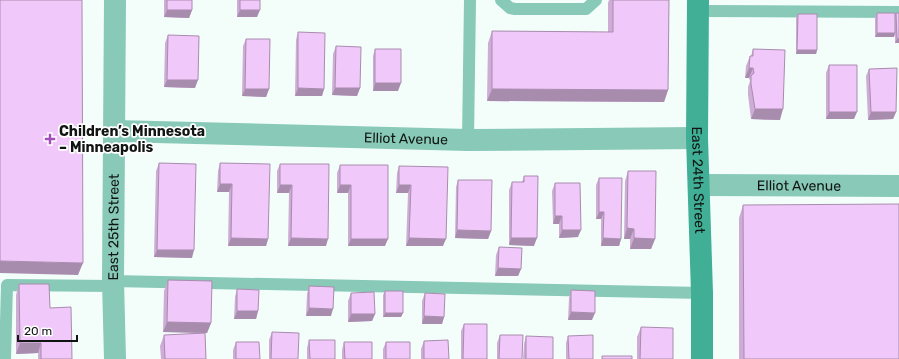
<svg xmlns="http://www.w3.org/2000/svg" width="899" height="359" viewBox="0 0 899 359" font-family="Rubik,sans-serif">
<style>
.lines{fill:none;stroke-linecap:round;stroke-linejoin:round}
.lane{stroke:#88c9b7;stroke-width:12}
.street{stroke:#88c9b7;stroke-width:22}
.secondary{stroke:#40af96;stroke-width:22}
.wall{fill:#ceacd6}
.shaded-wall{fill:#a88cae}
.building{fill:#f0c8f9;stroke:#a88cae}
.poi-dot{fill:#a54dba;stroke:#fff;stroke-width:1.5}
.labels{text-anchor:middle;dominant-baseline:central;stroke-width:3.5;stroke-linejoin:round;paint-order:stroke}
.poi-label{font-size:14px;font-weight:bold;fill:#101513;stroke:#fff;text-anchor:start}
.street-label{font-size:14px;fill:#101513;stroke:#fff}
</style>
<rect width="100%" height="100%" fill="#f3fefb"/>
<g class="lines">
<path class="lane" d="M501 0 510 8 515 9H586L596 0
M698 11 899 12
M468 140 470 0
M113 281 702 293
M5 359 7 285 113 286"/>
<g class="street">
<path id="s1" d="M115 131 468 140 697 138"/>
<path id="s2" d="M699 185 899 186"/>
<path id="s3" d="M115 359 113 281 115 0"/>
</g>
<path class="secondary" id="s4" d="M698 0 697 138 702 293V359"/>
</g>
<path class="wall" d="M164 0H192V10L189 18 164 17Z
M237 0H260L257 17H237Z
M609 0H669L668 90 664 102 487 101 488 43 492 31 608 32V3Z
M877 13 895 16 896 13 899 43H895V34L894 37H875V17Z
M798 14 817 50 816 54H796V18Z
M298 32 324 89 322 96H295L296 40Z
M168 35 195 88 164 87 165 43Z
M246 39 269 89 266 97 242 96 243 46Z
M336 46 360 88 357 96 332 95 333 54Z
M375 49 398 91H373V56Z
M753 49 780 120 751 119 748 95V87L750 81 749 78H745L746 66 750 56H751Z
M829 65 854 119H826V73Z
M869 69 896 112 893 119 868 120 866 76Z
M159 163 192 258 154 257 156 171Z
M220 163 268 239 266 246H228L229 192H217L218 171Z
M280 164 326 246H288L289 193H277V171Z
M340 165 385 246H348V193H337V173Z
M399 166 443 246H406L408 193H396L397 173Z
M628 171 655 239 651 249H630V239H624L625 181Z
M524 176 534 246 509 245V190L512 182H522Z
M599 178 621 239 619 246H601V219H596V185Z
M458 180 491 231 488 239 455 238 456 187Z
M555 183 578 237 559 238V224H553L552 191Z
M743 205 899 359H739V218Z
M499 247 521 269 518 276H495L496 255Z
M168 280 211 323 207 333H205L206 359H161L160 346 164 335 204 333 163 332 164 291Z
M19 284 50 308 72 359H38V353L16 354V295Z
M309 286 331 316H306L307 294Z
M237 289 258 311 256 319H234L235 297Z
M571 290 592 320H568L569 298Z
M385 291 403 313 401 317H383V295Z
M351 293 375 314 372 321 348 322V301Z
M425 293 444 317 442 324H422V301Z
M464 324 487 359H461V331Z
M641 327 673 359H637V337Z
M272 332 298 359H269V340Z
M500 335 522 359H497V343Z
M526 336 553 359H523L524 344Z
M568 336 593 359H566V343Z
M309 340 335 359H307V348Z
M424 341 449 359H421V349Z
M236 342 260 359H233V350Z
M344 342 372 359H342V350Z
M386 342 410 359H383V349Z"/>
<path class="shaded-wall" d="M167 10H192L189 18 164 17Z
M240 10H260L257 17H237Z
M877 33H895L894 37H875Z
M897 39H899V43H895Z
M797 50H817L816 54H796Z
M749 68H753L749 78H745Z
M167 80H198L195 88 164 87Z
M375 83H401L398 91H373Z
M298 88 324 89 322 96H295Z
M335 88H360L357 96 332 95Z
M245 89H269L266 97 242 96Z
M492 89 668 90 664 102 487 101Z
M755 109H783L780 120 751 119Z
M829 112H857L854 119H826Z
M871 112H896L893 119 868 120Z
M220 184H232L229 192H217Z
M280 185H292L289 193H277Z
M340 185H351L348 193H337Z
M399 185H411L408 193H396Z
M599 212H604L601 219H596Z
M555 216H562L559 224H553Z
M627 228 634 229 630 239H624Z
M457 230 491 231 488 239 455 238Z
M562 230H581L578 237 559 238Z
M231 238 268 239 266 246H228Z
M291 238 328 239 326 246H288Z
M409 238 446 239 443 246H406Z
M511 238H537L534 246 509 245Z
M603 238 621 239 619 246H601Z
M634 238 655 239 651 249H630Z
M351 239H388L385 246H348Z
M157 250H194L192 258 154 257Z
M0 261 83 263 78 275 0 273Z
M498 268 521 269 518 276H495Z
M309 308 333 309 331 316H306Z
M237 311H258L256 319H234Z
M571 312 595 313 592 320H568Z
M385 313H403L401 317H383Z
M351 314H375L372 321 348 322Z
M424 316 444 317 442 324H422Z
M167 322 211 323 207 333 163 332Z
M20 343H41L38 353 16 354Z"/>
<path class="building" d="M0 0H82L83 263 0 261Z
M167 0H192V10H167Z
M240 0H260V10H240Z
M613 0H669L668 90 492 89V31L613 32Z
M877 13H895V33H877Z
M896 13H899V39H897Z
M798 14H817V50H797Z
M298 32 325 33 324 89 298 88Z
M168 35 199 36 198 80H167Z
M246 39H270L269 89H245Z
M336 46 361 47 360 88H335Z
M375 49H401V83H375Z
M753 49 785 50 783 109H755L751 84V76L754 73 753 68H749L750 56H753Z
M829 65H857V112H829Z
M897 68 896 112H871L869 69Z
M159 163 196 164 194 250H157Z
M220 163 270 164 268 239 231 238 232 184H220Z
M280 164H329L328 239 291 238 292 185H280Z
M340 165H388V239H351V185H340Z
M399 166 448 167 446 239 409 238 411 185H399Z
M628 171H656L655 239 634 238V229L627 228Z
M524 176H538L537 238H511L512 182H524Z
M599 178H622L621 239 603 238 604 212H599Z
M458 180H492L491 231 457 230Z
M555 183H580L581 230H562V216H555Z
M899 204V359H744L743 205Z
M499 247 522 248 521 269 498 268Z
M168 280 212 281 211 323 167 322Z
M19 284H49L50 308 71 307 72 359H41V343H20Z
M309 286 334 287 333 309 309 308Z
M237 289 259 290 258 311H237Z
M571 290 595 291V313L571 312Z
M385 291H403V313H385Z
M374 292 375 314H351V293Z
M425 293 445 294 444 317 424 316Z
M464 324H487V359H463Z
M641 327 673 328V359H640Z
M272 332 299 333 298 359H271Z
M205 333 206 359H165L164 335Z
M500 335H523L522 359H499Z
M593 335V359H569L568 336Z
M526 336 553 337V359H526Z
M309 340H335V359H310Z
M448 340 449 359H424V341Z
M236 342H259L260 359H236Z
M344 342H372V359H345Z
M386 342H410V359H386Z
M602 356H632V359H602Z"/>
<path class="poi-dot" d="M48 133h4v4h4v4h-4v4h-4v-4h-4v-4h4z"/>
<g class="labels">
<g class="poi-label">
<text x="59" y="131">Children’s Minnesota<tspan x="59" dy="16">– Minneapolis</tspan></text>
</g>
<g class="street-label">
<text stroke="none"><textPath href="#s1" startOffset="291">Elliot Avenue</textPath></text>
<text stroke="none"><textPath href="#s4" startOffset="180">East 24th Street</textPath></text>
<text stroke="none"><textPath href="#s2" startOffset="100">Elliot Avenue</textPath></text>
<text stroke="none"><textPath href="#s3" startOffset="132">East 25th Street</textPath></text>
</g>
</g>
<path d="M18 335v6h59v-6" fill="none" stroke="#101513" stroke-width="2"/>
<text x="24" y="335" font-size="12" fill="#101513" stroke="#ffffff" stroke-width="3" paint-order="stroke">20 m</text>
</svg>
